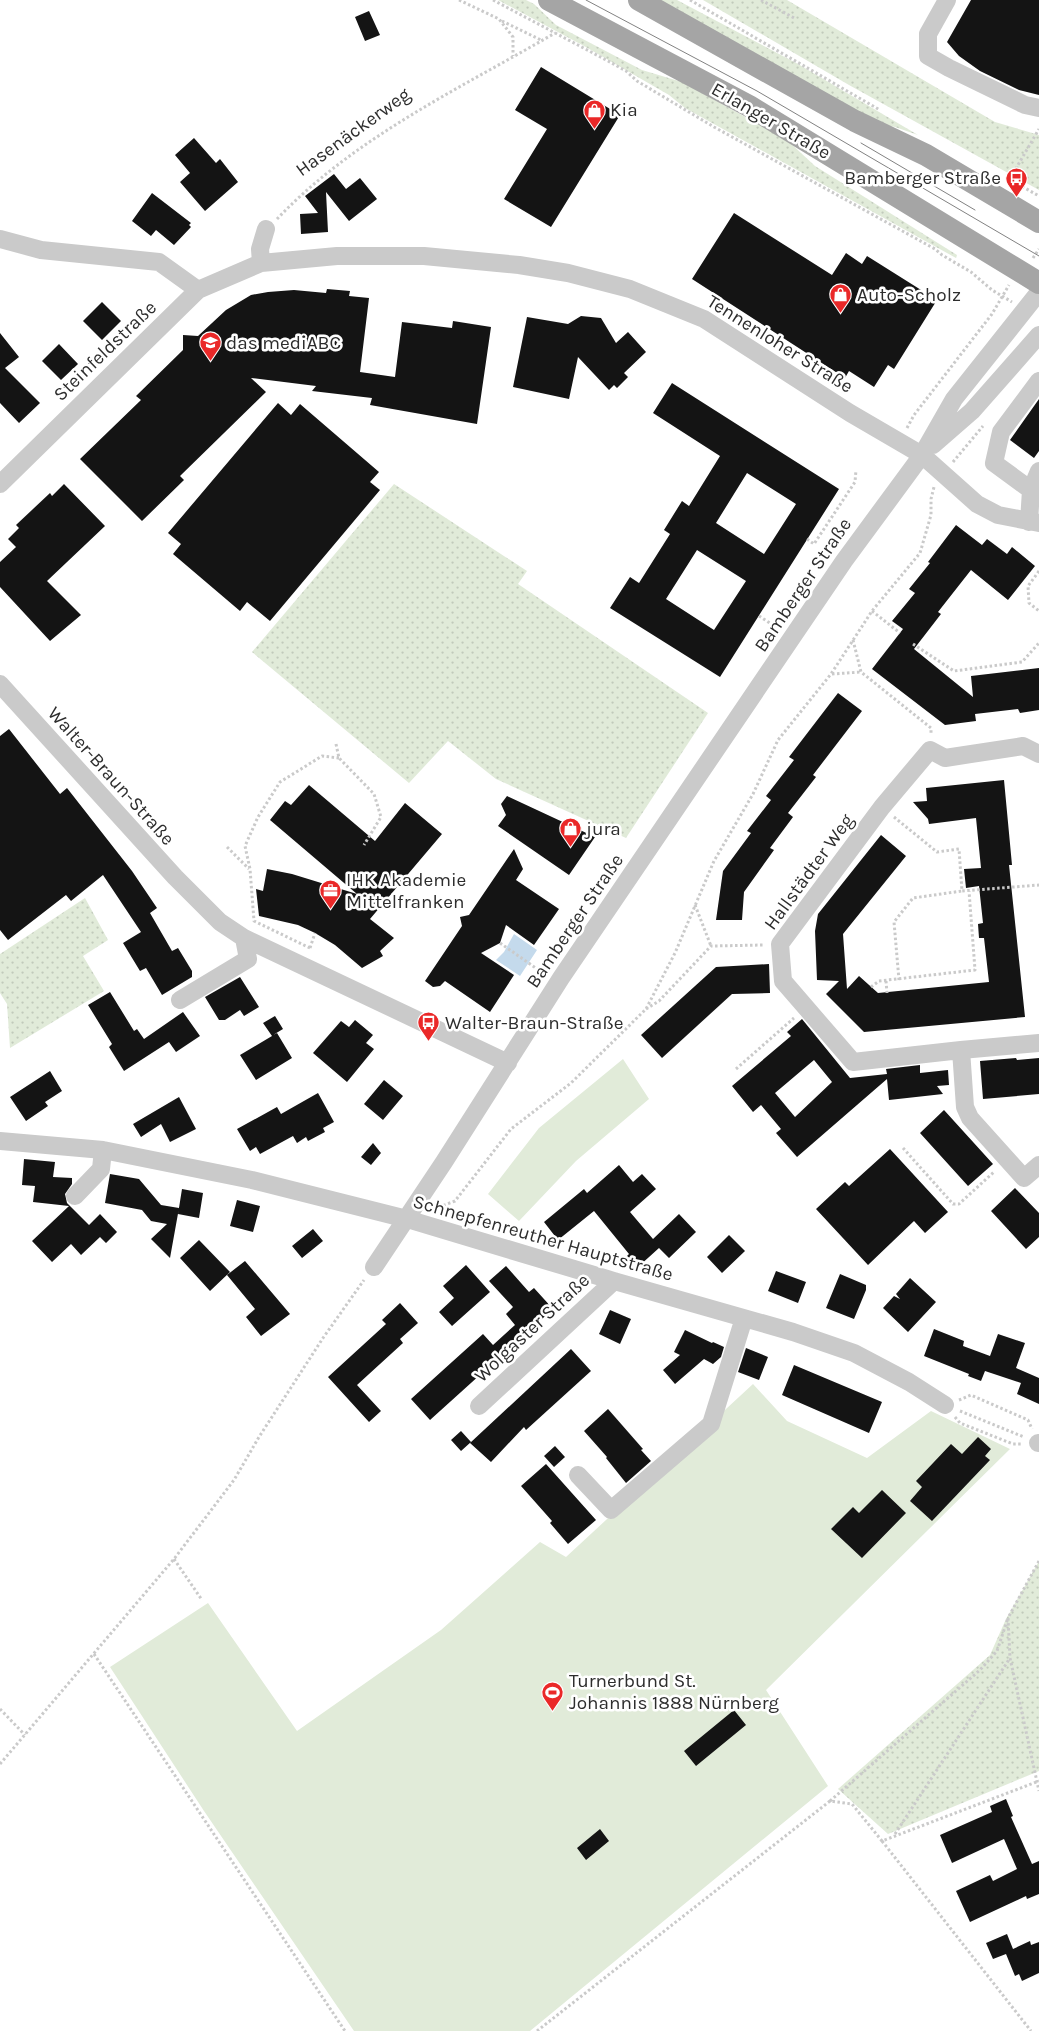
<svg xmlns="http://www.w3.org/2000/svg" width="1039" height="2031" viewBox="0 0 1039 2031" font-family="Karla,sans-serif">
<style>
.grass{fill:url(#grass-dots)}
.park{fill:#e1ebd9}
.water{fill:#c4daec}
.building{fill:#141414;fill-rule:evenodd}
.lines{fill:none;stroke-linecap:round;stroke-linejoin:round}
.path{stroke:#cacaca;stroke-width:3;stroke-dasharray:2.5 2.5;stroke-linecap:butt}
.minor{stroke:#cacaca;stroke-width:18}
.major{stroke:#a5a5a5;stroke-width:22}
.tram{stroke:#828282;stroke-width:1}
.labels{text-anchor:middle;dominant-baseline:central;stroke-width:5;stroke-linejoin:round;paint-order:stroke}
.poi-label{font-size:19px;fill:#2d2d2d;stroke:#fff;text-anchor:start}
.street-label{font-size:19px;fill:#2d2d2d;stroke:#fff}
</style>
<defs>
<pattern id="grass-dots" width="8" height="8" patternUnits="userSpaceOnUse" patternTransform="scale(1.25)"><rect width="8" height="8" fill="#e1ebd9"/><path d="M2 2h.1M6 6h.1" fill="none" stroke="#c1cabb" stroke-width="1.8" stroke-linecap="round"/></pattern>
</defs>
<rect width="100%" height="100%" fill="#fff"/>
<path class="grass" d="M498 0H526L534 4 556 25 642 70 682 82 787 140 815 166 957 255 956 258 685 108 669 95 584 46Z
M649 0H677L798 64 918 135 895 127 876 123Z
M703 0H787L995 122 1039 135V190L849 85Z
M394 484 527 571 518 584 708 713 626 838 496 779 448 741 409 783 252 652Z
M85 898 108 940 83 956 104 991 10 1048 7 1004 0 993V954Z
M1039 1561V1771L888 1834 838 1789 990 1655 1006 1619Z"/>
<path class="park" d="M623 1059 649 1099 576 1161 519 1221 488 1194 539 1128Z
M753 1384 787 1421 867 1458 931 1411 1010 1449 766 1690 828 1786 530 2031H354L204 1811 110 1667 208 1603 297 1731 441 1630 540 1542 566 1557Z"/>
<path class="water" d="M514 934 537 950 520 976 496 960 504 952Z"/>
<path class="building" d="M971 0H1039V95L1019 90 980 71 959 56 947 42Z
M369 11 380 35 365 41 355 17Z
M541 67 620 115 551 227 504 199 547 129 515 110Z
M194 138 216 163 220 159 238 182 205 211 180 182 190 173 175 155Z
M334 174 346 189 360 178 377 199 349 221 326 192 328 232 301 234 300 214 318 213 305 196Z
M152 193 191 223 189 225 191 227 174 245 156 230 151 236 132 221Z
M734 213 832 275 846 253 862 264 867 256 937 300 894 369 888 365 874 387 849 371 845 378 692 279Z
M327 289 350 291 349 296 369 298 360 372 395 377 402 322 452 328 453 321 491 327 477 424 370 405 372 398 312 391 316 386 251 378 266 392 180 476 184 480 142 521 80 459 141 400 136 396 183 350V335L198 336 226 310 251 295 268 292 294 290 326 293Z
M102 302 121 321 102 340 83 321Z
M581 316 601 318 616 343 628 332 646 352 624 373 628 377 617 388 614 385 609 390 578 357 569 399 513 387 527 317 568 324Z
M0 333 19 357 5 368 40 403 19 423 0 403Z
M59 344 78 364 61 380 42 361Z
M672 383 839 489 720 677 610 608 630 577 639 583 670 534 664 530 682 501 689 506 720 456 653 413ZM747 473 796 504 764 554 716 523ZM697 550 746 581 714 630 666 599Z
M1039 399V451L1034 458 1010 440Z
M278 403 291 415 300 404 379 472 370 482 380 490 270 621 247 602 240 611 173 554 181 544 168 533Z
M64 484 105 526 47 581 81 615 50 641 0 587V562L16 547 8 539 19 528 16 525 50 493 52 496Z
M956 525 982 545 987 539 1007 554 1012 547 1035 566 1008 600 971 570 938 612 941 614 914 649 973 697 971 676 1039 668V710L1020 713 1018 709 975 714 976 721 945 725 872 669 903 629 892 621 915 593 909 589 930 563 928 562Z
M838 693 862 711 813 775 816 777 788 813 793 817 770 848 774 850 744 892 742 920H716L723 871 751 833 747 831 771 800 766 796 794 760 789 757Z
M9 729 60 794 67 788 132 871 157 908 150 913 172 951 178 948 192 971V977L162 995 146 968 140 971 123 943 141 932 103 875 71 901 66 895 8 940 0 930V736Z
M1004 780 1012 865H1009L1025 1017 864 1032 826 994 839 981 817 980 815 931 818 914 881 835 906 856 843 934 847 989 859 976 878 993 989 982 984 938H979L978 924 983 923 979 886 966 888 964 869 981 868 976 818 929 824 928 819 913 802 927 801 926 788Z
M309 785 375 841 405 803 442 834 370 919 394 938 380 951 383 956 362 968 335 945 315 933 298 925 259 916 256 889 263 891 267 869 292 874 357 894 270 820 285 801 291 805Z
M507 796 595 837 569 875 498 826 506 815 501 804Z
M514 849 523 869 516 880 559 909 534 945 506 925 500 943 481 953 514 975 490 1012 445 981 440 986 433 987 425 981 462 926 460 917 469 915Z
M769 964 770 993 732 994 662 1058 641 1035 716 967Z
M240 977 259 1007 244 1016 240 1010 225 1020H219L205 997Z
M110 992 134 1031 137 1029 144 1039 183 1012 200 1036 176 1052 169 1042 124 1071 109 1047 112 1044 88 1005Z
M275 1016 283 1029 273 1035 277 1033 292 1058 256 1080 240 1055 272 1036 263 1023Z
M802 1019 850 1078 887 1074 886 1069 920 1065V1073L948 1070 949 1085 937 1086 943 1094 889 1100 887 1079 797 1157 776 1133 781 1129 761 1105 753 1112 732 1086 791 1036 787 1032ZM814 1060 832 1082 795 1117 775 1093Z
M355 1020 373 1035 366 1043 374 1049 347 1082 313 1053 341 1021 349 1027Z
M1016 1058 1017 1060 1039 1058V1094L983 1099 980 1061Z
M50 1071 62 1091 45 1102 48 1106 26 1121 10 1097Z
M384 1080 403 1096 383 1120 364 1104Z
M318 1093 334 1122 323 1128 325 1132 308 1141 306 1137 297 1143 293 1136 260 1154 256 1147 250 1151 237 1129 277 1107 281 1114Z
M179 1097 196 1129 170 1142 161 1124 141 1137 133 1124Z
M944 1110 993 1164 968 1186 920 1133Z
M373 1143 381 1153 371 1165 361 1157Z
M890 1149 948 1212 925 1233 914 1221 868 1265 816 1209 845 1182 849 1186Z
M24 1159 55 1162 53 1177 72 1178V1184L65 1194 67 1203 89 1225 100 1214 117 1232 106 1243 100 1237 81 1255 71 1244 52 1262 32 1241 69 1206 33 1202 35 1186 22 1185Z
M619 1165 633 1182 642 1174 656 1189 630 1212 653 1239 679 1214 696 1232 669 1258 659 1248 638 1267 627 1256 629 1254 594 1211 558 1240 544 1222 584 1189 587 1193Z
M110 1174 139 1179 161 1205 179 1208 170 1258 151 1239 167 1224 151 1221 142 1210 105 1203Z
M1015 1188 1039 1213V1237L1026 1249 991 1211Z
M182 1189 203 1193 199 1218 178 1214Z
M237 1200 260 1206 253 1232 230 1226Z
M313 1229 323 1241 302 1258 292 1246Z
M729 1235 745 1251 722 1273 707 1257Z
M199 1240 230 1272 210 1291 180 1258Z
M245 1261 290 1314 261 1336 246 1317 255 1309 227 1275Z
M466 1265 490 1292 452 1326 439 1312 454 1298 443 1286Z
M506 1266 529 1292 534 1288 553 1309 430 1420 411 1399 483 1334 493 1345 515 1325 506 1314 513 1307 489 1281Z
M776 1271 806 1282 798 1303 768 1291Z
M840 1274 866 1285V1290L854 1319 826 1308Z
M910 1278 936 1302 908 1332 883 1308 894 1296 900 1299 896 1294Z
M400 1303 418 1323 400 1339 403 1343 357 1385 381 1411 369 1422 328 1377 386 1324 382 1320Z
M610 1310 631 1319 620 1344 599 1334Z
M934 1329 964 1341 963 1346 990 1356 998 1334 1025 1343 1016 1368 1039 1378V1404L1017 1394 1021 1383 985 1371 981 1381 968 1376 969 1374 924 1356Z
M685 1330 712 1343 713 1342 724 1347 721 1357 713 1364 704 1359 675 1384 663 1370 680 1355 674 1352Z
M746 1348 768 1357 759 1380 738 1372Z
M571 1349 591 1371 526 1430 524 1427 491 1462 470 1443Z
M794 1365 882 1402 869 1433 782 1395Z
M608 1409 643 1449 641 1450 651 1461 626 1483 606 1458 607 1457 584 1431Z
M461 1431 471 1442 461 1451 451 1440Z
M978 1437 991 1449 985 1456 990 1460 932 1521 910 1501 922 1487 916 1481 951 1444 962 1454Z
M555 1446 565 1457 554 1467 544 1456Z
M546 1464 596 1520 568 1544 550 1523 552 1521 521 1486Z
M882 1490 906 1513 862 1558 831 1529 853 1507 859 1513Z
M734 1710 746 1725 696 1766 684 1751Z
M1006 1799 1013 1816 1011 1817 1032 1864 1039 1861V1894L1027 1899 1026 1896 970 1922 956 1891 990 1875 993 1881 1017 1869 1004 1839 952 1863 940 1835 992 1812 990 1806Z
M600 1829 609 1841 586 1860 577 1848Z
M1007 1934 1013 1949 1030 1941 1031 1945 1039 1942V1973L1022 1981 1019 1974 1015 1976 1006 1954 993 1959 986 1943Z"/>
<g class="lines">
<path class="path" d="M459 0 499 19 513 37V56
M493 0 608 61 626 71 637 81 714 127 935 249 942 255 971 272 992 290 1012 302
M690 0 880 110
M761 0 796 19
M502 21 541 40
M1008 182 1039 129
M1013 183H1016L1039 196
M277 219C355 137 459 89 555 33
M1033 258 1039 249
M907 428 914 415 992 314 1009 285
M953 462 983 426
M807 539 814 544 855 482 856 470
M1039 571 1028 586 1029 603 1039 611
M872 611 900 633
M759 616 779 629
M853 640 861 672 931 728V734
M913 644 954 671 1022 662 1039 643
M832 674 861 672
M336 744 339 758 374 794 381 817 364 845
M894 817 937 852 959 849 962 891 1039 885
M227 847 249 869
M695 905 711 946
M500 943 540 971 547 973
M310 948 254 921 250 869 245 846 258 817 280 782 322 756 339 758
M310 948 315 933
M899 980 894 922 913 898 962 891
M886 981 887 993
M871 987 879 981 975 970 969 891
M646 1009 659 1001 711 946 764 945
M736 1069 794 1018
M903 1148 953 1204H959L995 1171
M434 1209 455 1201 511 1129 571 1083 646 1009 675 953 714 861 753 794 778 740 831 674 872 611 920 553 931 515V499L934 487
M959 1400 971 1395 1028 1420 1032 1429
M960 1411 1024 1437
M955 1417 960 1423 1013 1444H1022
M174 1559 202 1600
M1039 1561 1008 1618 1010 1658 1039 1791
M94 1654 345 2031
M0 1709 25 1735
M0 1764 174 1559 234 1480 259 1437 323 1338 364 1280
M830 1801 980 1670 997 1651 1008 1618
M895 1834 1010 1658
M882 1841 1031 2031
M537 2031 830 1801 852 1804 882 1841 1039 1781"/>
<path class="minor" d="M947 0 928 34V56L949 68 1025 105 1039 108
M0 239 41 250 159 262 198 290
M261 263 260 249 266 229
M933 445 972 411 1039 335
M0 484 198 290 261 263 337 256H424L519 265 568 273 630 289 704 319 850 413 922 455 977 504 998 515 1039 523
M1031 490 994 463 1001 432 1039 381
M1029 522 1031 490 1039 471
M0 684 175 877 220 922 244 938 508 1063
M1039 754 1023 746 945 758 930 750 882 807 780 944 783 981 853 1062 961 1050 1039 1043
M180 1000 248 959 244 938
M961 1050 965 1107 970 1118 1024 1178 1039 1165
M0 1141 103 1150 252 1180 407 1219 614 1281 793 1332 854 1353 909 1382 945 1405
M75 1196 101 1169 103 1150
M374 1267 444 1162 561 978 844 561 922 455 954 399 1039 292
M479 1406 614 1281
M1038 1443H1039
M578 1475 611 1510 711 1424 744 1318"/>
<path class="major" d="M549 0 749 106 1039 283
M639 0 855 121 926 155 1039 222"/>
<path class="tram" d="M586 0 757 91 1039 256
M861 143 975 210"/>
</g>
<defs>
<symbol id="shop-pin" viewBox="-11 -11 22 30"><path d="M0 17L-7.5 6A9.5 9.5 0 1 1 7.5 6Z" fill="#ea2828" stroke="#fff"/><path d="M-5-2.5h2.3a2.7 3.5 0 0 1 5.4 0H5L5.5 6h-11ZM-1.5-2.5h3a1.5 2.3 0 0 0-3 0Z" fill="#fff"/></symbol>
<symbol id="bus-pin" viewBox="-11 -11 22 30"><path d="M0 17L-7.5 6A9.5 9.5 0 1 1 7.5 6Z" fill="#ea2828" stroke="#fff"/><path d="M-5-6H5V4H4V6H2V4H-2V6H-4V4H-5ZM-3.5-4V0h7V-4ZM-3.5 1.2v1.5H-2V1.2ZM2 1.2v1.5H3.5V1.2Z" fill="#fff"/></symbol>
<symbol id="university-pin" viewBox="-11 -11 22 30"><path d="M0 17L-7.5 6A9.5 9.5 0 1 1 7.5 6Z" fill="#ea2828" stroke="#fff"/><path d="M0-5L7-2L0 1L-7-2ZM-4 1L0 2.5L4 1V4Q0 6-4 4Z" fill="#fff"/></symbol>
<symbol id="office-pin" viewBox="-11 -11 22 30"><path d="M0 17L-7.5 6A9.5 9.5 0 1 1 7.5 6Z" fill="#ea2828" stroke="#fff"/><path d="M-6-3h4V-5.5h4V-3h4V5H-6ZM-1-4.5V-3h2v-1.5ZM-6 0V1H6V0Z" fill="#fff"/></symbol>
<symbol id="stadium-pin" viewBox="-11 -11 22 30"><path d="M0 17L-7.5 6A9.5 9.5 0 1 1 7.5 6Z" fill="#ea2828" stroke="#fff"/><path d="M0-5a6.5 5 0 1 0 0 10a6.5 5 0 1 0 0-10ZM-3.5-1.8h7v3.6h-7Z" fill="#fff"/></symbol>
</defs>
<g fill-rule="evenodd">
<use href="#shop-pin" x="582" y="98" width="25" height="34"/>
<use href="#bus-pin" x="1004" y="166" width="25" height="34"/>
<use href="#shop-pin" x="828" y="282" width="25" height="34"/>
<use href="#university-pin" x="198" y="330" width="25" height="34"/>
<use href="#shop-pin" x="558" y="816" width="25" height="34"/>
<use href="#office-pin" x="318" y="878" width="25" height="34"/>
<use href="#bus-pin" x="416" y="1010" width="25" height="34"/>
<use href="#stadium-pin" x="540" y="1680" width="25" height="34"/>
</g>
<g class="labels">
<g class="poi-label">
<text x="610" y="110">Kia</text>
<text x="1001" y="178" text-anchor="end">Bamberger Straße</text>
<text x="857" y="295">Auto-Scholz</text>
<text x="226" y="343">das mediABC</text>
<text x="586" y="829">jura</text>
<text x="346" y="880">IHK Akademie<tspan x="346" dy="22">Mittelfranken</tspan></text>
<text x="445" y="1023">Walter-Braun-Straße</text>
<text x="569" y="1681">Turnerbund St.<tspan x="569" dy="22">Johannis 1888 Nürnberg</tspan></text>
</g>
<g class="street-label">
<text transform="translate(771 121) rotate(30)">Erlanger Straße</text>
<text transform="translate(353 132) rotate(-36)">Hasenäckerweg</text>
<text transform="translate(780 344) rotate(32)">Tennenloher Straße</text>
<text transform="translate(105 351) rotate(-44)">Steinfeldstraße</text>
<text transform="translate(803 585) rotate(-56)">Bamberger Straße</text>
<text transform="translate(111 776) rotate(48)">Walter-Braun-Straße</text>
<text transform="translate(809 872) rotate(-54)">Hallstädter Weg</text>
<text transform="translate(575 921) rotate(-56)">Bamberger Straße</text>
<text transform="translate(543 1238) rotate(16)">Schnepfenreuther Hauptstraße</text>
<text transform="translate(532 1328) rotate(-43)">Wolgaster Straße</text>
</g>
</g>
</svg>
